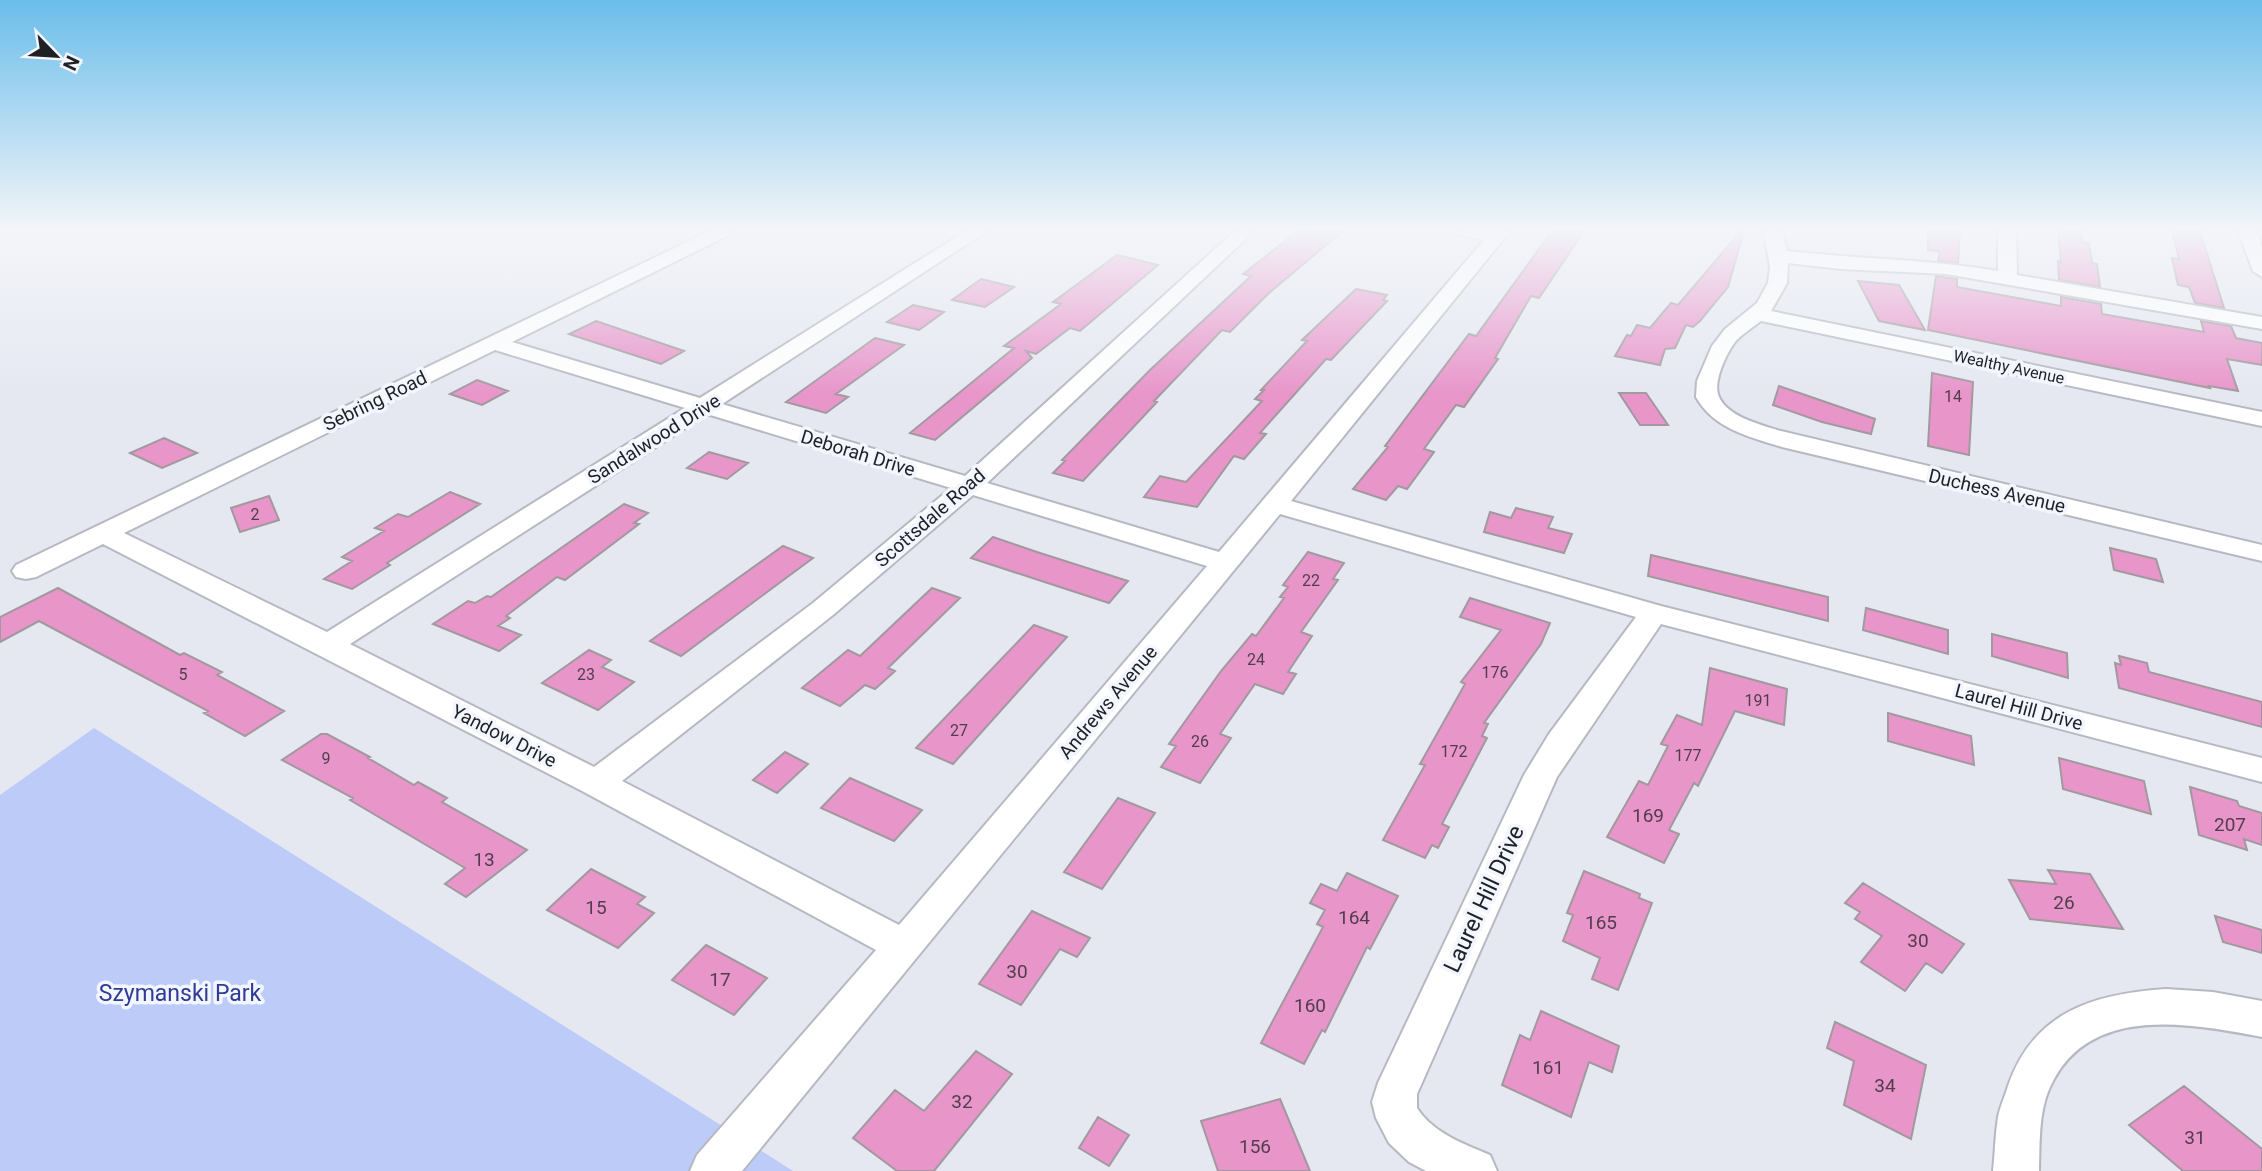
<svg xmlns="http://www.w3.org/2000/svg" width="2262" height="1171" viewBox="0 0 2262 1171" font-family="Roboto,sans-serif">
<style>
.green{fill:#bdcbf8}
.building{fill:#e895ca;stroke:#a1999e;stroke-width:2}
.lines{fill:none;stroke-linecap:round;stroke-linejoin:round}
.street-casing{stroke:#b6b9c1;stroke-width:4}
.street{fill:#fff;fill-rule:evenodd}
.labels{text-anchor:middle;dominant-baseline:central;stroke-width:7;stroke-linejoin:round;paint-order:stroke}
.far-street-label{font-size:16px;fill:#1f2023;stroke:#f3f6fe}
.number-label{font-size:16px;fill:#513d4d}
.street-label{font-size:19px;fill:#1f2023;stroke:#f3f6fe}
.near-number-label{font-size:19px;fill:#513d4d}
.near-street-label{font-size:23px;fill:#1f2023;stroke:#f3f6fe}
.near-park-label{font-size:23px;fill:#2e3b97;stroke:#f3f6fe}
</style>
<rect width="100%" height="100%" fill="#e5e8f1"/>
<path class="green" d="M94 728 793 1171H0V795Z"/>
<path class="building" d="M1298 231H1343L1269 293 1230 332 1222 330 1154 401 1157 402 1083 481 1053 473 1065 461 1062 460 1150 370 1251 276 1243 274Z
M1552 231H1584L1539 298 1531 296 1495 358 1498 359 1464 407 1456 405 1424 449 1434 452 1407 489 1398 486 1386 500 1353 489 1388 447 1385 446 1469 334 1476 336Z
M1741 231H1744L1728 287 1700 321 1693 327 1686 325 1675 348 1665 349 1660 365 1615 356 1627 335 1631 336 1637 325 1650 328 1671 303 1678 305Z
M1928 231H1960L1958 263 1938 261 1940 252 1928 250Z
M2058 231H2081L2083 242 2089 243 2092 263 2097 264 2100 287 2059 280 2058 261 2061 262Z
M2172 231H2200L2224 308 2195 303 2189 287 2178 285 2172 258 2179 259Z
M1117 255 1158 265 1080 331 1070 328 1036 354 1026 351 1032 358 935 440 910 433 1014 348 1004 346 1061 304 1053 302Z
M1936 276 1957 279V287L2061 306V297L2101 304 2102 314 2204 332 2201 321 2231 326 2236 338 2262 343V365L2227 359 2238 391 2209 386 2210 388 1928 330Z
M981 279 1014 287 985 307 952 300Z
M1858 281 1899 285 1925 330 1879 321Z
M1356 289 1387 295 1383 300 1387 301 1331 360 1326 359 1260 433 1266 434 1244 459 1234 456 1197 507 1144 497 1160 476 1186 482 1262 401 1255 399 1264 390H1261L1307 341 1302 340Z
M913 305 944 312 919 330 887 322Z
M596 321 684 351 661 364 569 334Z
M875 338 904 345 836 394 848 397 826 413 786 402Z
M1932 373 1973 382 1969 455 1928 446Z
M477 380 508 391 482 405 450 394Z
M1779 386 1875 419 1871 434 1822 422 1773 405Z
M1619 393H1646L1668 425H1640Z
M164 438 197 453 162 468 130 453Z
M709 452 748 463 727 479 687 468Z
M450 492 480 504 387 563 390 565 352 589 324 579 352 561 342 557 384 531 375 528 398 514 408 517Z
M269 496 279 520 240 532 231 508Z
M624 504 648 513 634 523 639 524 565 580 557 577 506 616 510 618 498 626 521 635 499 651 433 624 468 601 475 603 487 596 491 597Z
M1516 508 1553 517 1548 528 1572 534 1564 553 1484 532 1490 512 1511 518Z
M993 537 1040 553 1128 581 1109 603 971 558Z
M783 546 813 558 681 656 650 641Z
M2110 548 2156 559 2163 582 2114 570Z
M1308 552 1344 563 1333 579 1338 580 1301 632 1312 636 1288 672 1296 674 1283 694 1255 684 1220 734 1231 738 1200 783 1161 767 1176 746 1169 744 1221 671 1252 634 1256 636 1284 598 1280 597 1288 587 1283 585Z
M1651 555 1828 597V621L1648 576Z
M58 588 180 655 184 653 222 672 217 675 284 711 245 736 204 713 208 711 39 621 0 642V617Z
M932 588 960 598 888 668 895 671 875 689 865 685 840 706 802 688 848 650 860 656Z
M1470 598 1550 623 1541 644 1484 723 1488 724 1482 736 1487 738 1442 824 1449 827 1438 848 1432 845 1425 858 1383 840 1425 765 1420 764 1465 684 1461 682 1501 630 1460 617Z
M1866 608 1948 630V654L1863 630Z
M1034 625 1067 637 953 764 916 748Z
M1992 634 2067 653 2068 678 1992 656Z
M589 650 611 660 602 667 634 682 598 710 542 683Z
M2119 656 2147 663 2149 672 2262 702V727L2119 688 2115 663 2121 665Z
M1710 668 1787 689 1784 725 1735 711 1698 786 1694 783 1669 830 1679 834 1664 863 1607 837 1639 781 1648 785 1668 746 1661 744 1677 715 1702 725Z
M1888 713 1971 736 1974 765 1888 741Z
M321 734H327L370 757 368 758 414 785 418 782 447 798 442 802 527 850 466 897 445 884 465 868 350 800 353 798 282 760Z
M785 752 808 764 777 793 753 780Z
M2059 758 2144 781 2151 814 2063 789Z
M850 778 922 810 894 841 821 808Z
M2190 787 2237 801 2239 806 2262 813V845L2244 839 2247 850 2199 835Z
M1118 798 1155 813 1102 889 1064 872Z
M591 869 645 897 637 904 654 913 618 948 547 910Z
M2048 870 2090 874 2123 929 2030 919 2009 880 2056 884Z
M1584 871 1640 894 1639 898 1652 903 1618 990 1592 979 1600 958 1563 941 1573 915 1567 913Z
M1347 873 1398 896 1370 949 1367 947 1325 1032 1322 1030 1304 1064 1261 1043 1323 927 1317 924 1325 910 1310 903 1321 884 1337 891Z
M1863 883 1964 944 1942 973 1926 963 1905 991 1861 962 1882 936 1855 919 1860 912 1845 903Z
M1032 911 1090 938 1077 957 1060 949 1021 1005 979 984Z
M2215 916 2262 930V953L2223 942Z
M706 945 767 978 734 1015 672 980Z
M1541 1011 1619 1046 1612 1072 1589 1062 1571 1117 1502 1085 1520 1035 1530 1040Z
M1835 1022 1926 1065 1911 1139 1844 1105 1854 1061 1827 1048Z
M976 1051 1012 1074 934 1171H897L853 1138 895 1090 924 1111Z
M2184 1086 2262 1149V1171H2183L2129 1125Z
M1280 1099 1310 1171H1218L1201 1121Z
M1098 1117 1129 1135 1109 1166 1079 1148Z"/>
<g class="lines">
<defs>
<path id="street" d="M710 231H732L729 235 512 342 700 398 966 231H987L722 404 965 476 1235 231H1254L987 483 1219 552 1484 240 1460 235 1457 231H1510L1291 501 1661 606 2262 758V782L1661 624 1557 777 1417 1094V1108C1433 1133 1464 1144 1490 1155L1497 1171H1426L1409 1162 1389 1143 1376 1118 1372 1102 1378 1083 1524 775 1549 734 1636 617 1280 514 742 1171H690L697 1155 876 950 584 792 103 544 36 577 26 579 16 577 12 571 16 565ZM495 350 685 408 327 632 124 533ZM707 414 951 488 813 603 594 767 350 644ZM973 495 1207 566 899 925 622 781 833 615Z
M1764 231H1782L1787 251C1857 259 1928 259 1998 271V231H2016L2017 275 2262 317V329L1946 274 1841 269 1788 263 1787 283 1771 311 2262 412V426L1761 321C1752 328 1742 334 1735 342 1726 354 1711 385 1720 399 1730 417 1759 424 1777 430L2262 545V561L1782 447C1749 437 1713 428 1696 397L1697 381 1712 346 1725 329 1757 303 1768 283 1770 267Z
M2238 231H2256L2262 247V277L2253 271Z
M2166 989 2213 992 2262 1001V1037C2192 1024 2093 1004 2053 1081 2038 1108 2040 1142 2039 1171H1993C1995 1153 1995 1135 1998 1117 2000 1107 2005 1096 2008 1086 2034 1011 2094 994 2166 989Z"/>
</defs>
<use href="#street" class="street-casing"/>
<use href="#street" class="street"/>
</g>
<linearGradient id="sky" x2="0" y2="1"><stop stop-color="#6abdea"/><stop offset="0.58" stop-color="#f3f5f9"/><stop offset="1" stop-color="#f3f5f9" stop-opacity="0"/></linearGradient>
<rect width="2262" height="395" fill="url(#sky)"/>
<g class="labels">
<g class="far-street-label">
<text transform="translate(2009 367) rotate(12)">Wealthy Avenue</text>
</g>
<g class="number-label">
<text x="1953" y="396">14</text>
<text x="255" y="514">2</text>
<text x="1311" y="580">22</text>
<text x="1256" y="659">24</text>
<text x="1495" y="672">176</text>
<text x="183" y="674">5</text>
<text x="586" y="674">23</text>
<text x="1758" y="700">191</text>
<text x="959" y="730">27</text>
<text x="1200" y="741">26</text>
<text x="1454" y="751">172</text>
<text x="1688" y="755">177</text>
<text x="326" y="758">9</text>
</g>
<g class="street-label">
<text transform="translate(375 401) rotate(-26)">Sebring Road</text>
<text transform="translate(654 439) rotate(-32)">Sandalwood Drive</text>
<text transform="translate(858 453) rotate(17)">Deborah Drive</text>
<text transform="translate(1997 491) rotate(13)">Duchess Avenue</text>
<text transform="translate(930 518) rotate(-41)">Scottsdale Road</text>
<text transform="translate(1108 702) rotate(-50)">Andrews Avenue</text>
<text transform="translate(2019 707) rotate(15)">Laurel Hill Drive</text>
<text transform="translate(504 736) rotate(27)">Yandow Drive</text>
</g>
<g class="near-number-label">
<text x="1648" y="815">169</text>
<text x="2230" y="824">207</text>
<text x="484" y="859">13</text>
<text x="2064" y="902">26</text>
<text x="596" y="907">15</text>
<text x="1354" y="917">164</text>
<text x="1601" y="922">165</text>
<text x="1918" y="940">30</text>
<text x="1017" y="971">30</text>
<text x="720" y="979">17</text>
<text x="1310" y="1005">160</text>
<text x="1548" y="1067">161</text>
<text x="1885" y="1085">34</text>
<text x="962" y="1101">32</text>
<text x="2195" y="1137">31</text>
<text x="1255" y="1146">156</text>
</g>
<g class="near-street-label">
<text transform="translate(1484 899) rotate(-65)">Laurel Hill Drive</text>
</g>
<g class="near-park-label">
<text x="180" y="993">Szymanski Park</text>
</g>
</g>
<g transform="translate(56 56) rotate(115)" stroke="#f3f6fe" stroke-width="5" paint-order="stroke">
<path d="M0-5L12 26L0 18L-12 26Z" fill="#1f2023"/>
<text y="-10" font-size="19" font-weight="bold" text-anchor="middle" fill="#1f2023">N</text>
</g>
</svg>
